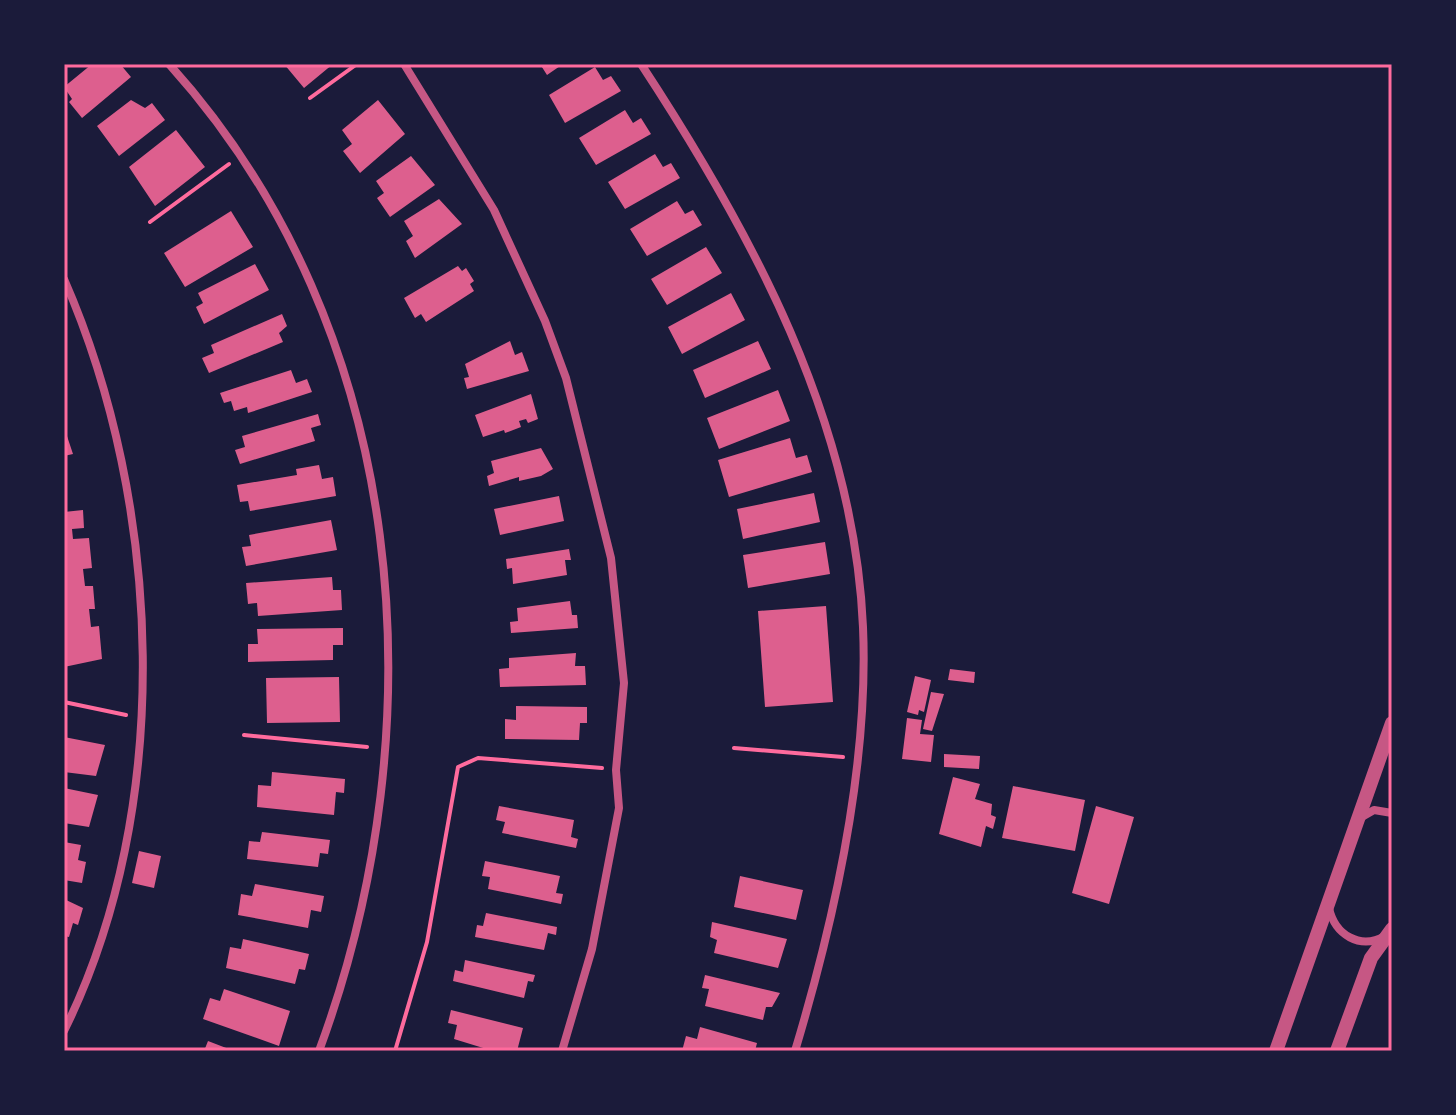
<svg xmlns="http://www.w3.org/2000/svg" width="1456" height="1115" viewBox="0 0 1456 1115" font-family="'DM Sans',sans-serif">
<style>
.building{fill:#dd5f8e}
.lines{fill:none;stroke-linecap:round;stroke-linejoin:round}
.path{stroke:#ff6b9d;stroke-width:4}
.minor{stroke:#c65784;stroke-width:8}
.tertiary{stroke:#c65784;stroke-width:14}
.neatline{fill:none;stroke:#ff6b9d;stroke-width:3}
</style>
<rect width="100%" height="100%" fill="#1b1b3a"/>
<path class="building" d="M92 64H120L131 77 82 118 69 102 72 99 64 87Z
M284 64H333L304 88Z
M540 64H563L547 75Z
M595 67 603 80 611 76 621 91 565 123 549 95Z
M131 100 145 108 152 103 165 120 119 156 97 126Z
M378 100 405 134 360 173 343 151 352 144 342 130Z
M625 110 633 123 641 118 651 134 596 165 579 138Z
M176 130 205 167 155 206 129 167Z
M655 154 663 167 671 163 680 178 625 209 608 182Z
M411 156 435 185 390 217 377 198 384 193 376 181Z
M439 199 462 224 415 258 406 241 413 236 404 221Z
M677 201 685 214 693 210 702 225 647 256 630 229Z
M231 211 253 247 185 287 164 253Z
M706 247 722 273 667 305 651 279Z
M255 264 269 290 204 324 196 307 203 303 198 293Z
M458 266 462 271 466 268 474 281 470 284 474 291 426 322 421 314 415 318 404 298Z
M731 293 745 320 682 354 668 327Z
M282 314 287 326 279 333 283 342 209 373 202 358 214 353 211 345Z
M510 341 515 355 522 352 529 371 467 389 464 378 469 377 465 364Z
M758 341 771 369 705 398 693 370Z
M291 370 296 383 307 379 312 392 248 413 247 407 234 411 231 401 224 403 220 393Z
M778 390 790 421 719 449 707 418Z
M531 394 538 419 528 423 526 419 519 421 521 427 505 433 504 430 483 437 475 415Z
M318 414 321 425 311 428 315 441 240 464 235 450 245 447 242 436Z
M64 427 73 454 64 456Z
M790 438 796 458 807 455 812 472 729 497 718 460Z
M541 448 553 469 541 476 519 481V477L489 486 487 476 494 473 491 461Z
M319 465 322 479 333 477 336 496 250 511 248 501 240 502 237 485 297 475 296 469Z
M814 493 820 522 743 539 737 509Z
M559 496 564 521 500 535 494 509Z
M83 510 84 528 72 529 73 539 89 538 92 568 83 569 85 586H93L95 609H89L91 627 99 626 102 659 64 667V512Z
M331 520 337 550 246 566 242 547 251 546 249 535Z
M825 542 830 574 748 588 743 555Z
M569 549 571 560H565L567 575 513 584 512 568 507 569 506 559Z
M332 577 333 590H341L342 610 258 616 257 603 248 604 246 583Z
M570 601 572 615H577L578 628 511 633 510 622 518 621 517 608Z
M826 606 833 702 765 707 758 611Z
M343 628V645H333V660L248 662V644H258L257 629Z
M576 653 575 666H585L586 685 500 687 499 669 509 668V658Z
M950 669 975 672 974 683 948 680Z
M915 676 931 680 924 712 919 710 918 715 907 712Z
M339 677 340 722 267 723 266 678Z
M931 692 944 694 932 731 923 729Z
M516 706 587 707V723H580L579 740 505 739V719L516 720Z
M907 718 922 720 920 734 934 735 931 762 902 759Z
M64 737 105 745 96 776 64 772Z
M944 754 980 756 979 769 944 767Z
M272 772 345 779 344 793 336 792 334 815 257 807 258 785 271 786Z
M953 777 980 784 975 799 992 804 991 815 996 817 993 829 986 826 981 847 939 834Z
M1013 786 1085 800 1075 851 1002 838Z
M64 788 98 795 89 827 64 823Z
M499 806 574 820 571 837 578 839 576 848 502 833 505 822 496 820Z
M1096 806 1134 817 1109 904 1072 893Z
M262 832 330 840 328 854 320 853 318 867 247 859 249 841 260 842Z
M64 842 81 845 78 860 86 862 82 883 64 880Z
M139 851 161 856 154 888 132 883Z
M485 861 560 876 556 893 563 894 561 904 488 889 490 877 482 876Z
M740 876 803 890 796 920 734 907Z
M255 884 324 896 321 912 311 910 308 928 238 915 241 894 252 896Z
M64 899 83 908 78 925 73 923 69 937 64 936Z
M486 913 557 927 556 935 548 933 544 950 475 937 477 925 483 926Z
M712 922 787 939 778 968 714 953 717 940 710 937Z
M243 939 309 954 305 970 299 969 295 984 226 968 230 947 241 949Z
M465 960 535 975 533 982 528 981 524 998 453 981 455 970 463 972Z
M705 975 780 993 772 1007H766L763 1020 705 1006 709 989 702 988Z
M224 989 290 1011 279 1046 203 1019 210 998 220 1001Z
M451 1010 523 1028 517 1051H493L454 1039 457 1025 448 1023Z
M700 1027 757 1043 755 1051H682L686 1036 697 1039Z
M208 1041 234 1051H204Z"/>
<g class="lines">
<path class="path" d="M310 98 357 64
M150 222 229 164
M64 702 126 715
M244 735 367 747
M734 748 843 757
M395 1051 427 942 458 767 478 758 602 768"/>
<path class="minor" d="M169 64C410 331 440 724 319 1051
M404 64 494 210 545 321 566 378 611 558 624 683 616 770 619 808 592 949 562 1051
M641 64C752 233 854 421 863 627 869 766 835 918 795 1051
M64 279C163 505 175 807 64 1031
M1360 818 1374 810 1392 813
M1329 908C1335 935 1360 950 1385 936"/>
<path class="tertiary" d="M1276 1051 1392 723
M1337 1051 1371 958 1392 929"/>
</g>
<rect width="1456" height="1115" fill="none" stroke="#1b1b3a" stroke-width="132"/>
<rect x="66" y="66" width="1324" height="983" class="neatline"/>
</svg>
